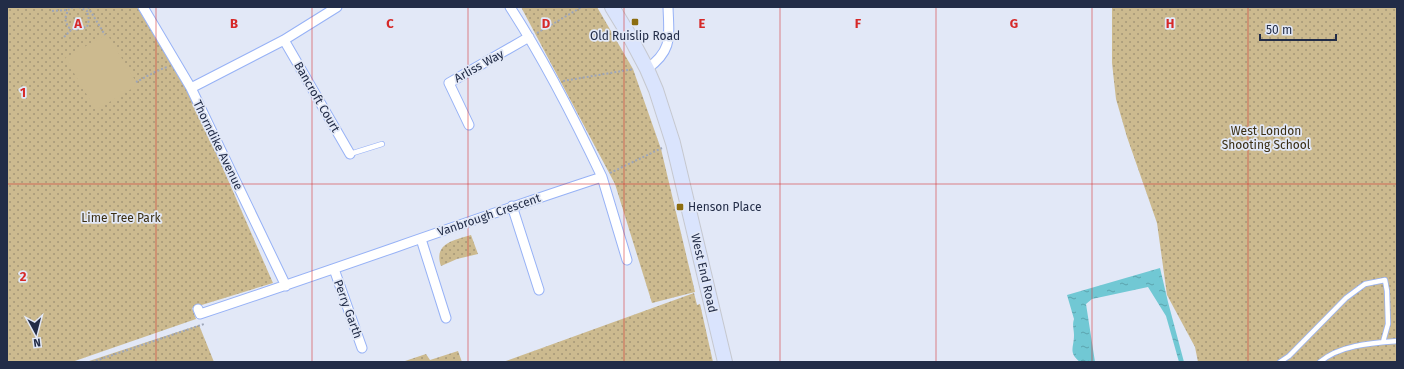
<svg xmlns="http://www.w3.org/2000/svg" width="1404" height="369" viewBox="0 0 1404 369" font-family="'Fira Sans',sans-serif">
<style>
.green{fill:url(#green-dots)}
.pitch{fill:#ccba8f}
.water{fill:url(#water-ripples)}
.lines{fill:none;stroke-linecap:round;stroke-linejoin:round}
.service-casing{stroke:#97b2f6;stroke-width:6}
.minor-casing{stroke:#97b2f6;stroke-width:11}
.primary-casing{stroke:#c6c8cf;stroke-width:16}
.path{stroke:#9ea6b9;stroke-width:2;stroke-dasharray:2 2;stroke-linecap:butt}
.service{stroke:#fff;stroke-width:4.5}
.minor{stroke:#fff;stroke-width:9}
.primary{stroke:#dae4fd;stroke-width:14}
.grid{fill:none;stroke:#d62828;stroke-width:1;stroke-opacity:0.55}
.poi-dot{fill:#8c6d0f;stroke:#e2e8f7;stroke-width:1.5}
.labels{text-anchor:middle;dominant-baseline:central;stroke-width:3.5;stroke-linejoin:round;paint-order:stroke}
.poi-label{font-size:12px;fill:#222c47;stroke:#e2e8f7}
.street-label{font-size:12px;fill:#222c47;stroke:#e2e8f7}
.park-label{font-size:12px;fill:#3b2f13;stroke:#e2e8f7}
.grid-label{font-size:13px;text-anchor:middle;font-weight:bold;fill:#d62828;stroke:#e2e8f7;stroke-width:3.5;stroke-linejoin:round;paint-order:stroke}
</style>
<defs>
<pattern id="green-dots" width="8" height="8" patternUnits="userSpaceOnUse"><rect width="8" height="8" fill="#ccba8f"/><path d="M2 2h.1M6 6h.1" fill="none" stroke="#a59777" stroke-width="1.8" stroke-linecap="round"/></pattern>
<pattern id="water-ripples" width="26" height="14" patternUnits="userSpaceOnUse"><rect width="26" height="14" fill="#71c8d4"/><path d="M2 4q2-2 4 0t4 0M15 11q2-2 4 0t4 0" fill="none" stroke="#5ca3ae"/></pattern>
</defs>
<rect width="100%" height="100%" fill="#e2e8f7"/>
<path class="green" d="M7 7H137L194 102 273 283 192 308 196 319 72 362H7Z
M521 7H597L633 69 661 149 695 292 652 303 615 184Z
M1112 7H1397V362H1198L1195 347 1167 295 1157 223 1127 137 1116 99 1112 63Z
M471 235 478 254 457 259 441 266C433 243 455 240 471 235Z
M694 293 697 305 700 304 713 362H503Z
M199 325 214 362H86Z
M458 351 462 362H402L426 354 430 360Z"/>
<path class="pitch" d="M107 34 138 85 96 110 65 58Z"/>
<path class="water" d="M1160 268 1168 302 1184 362H1179L1166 316 1148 287 1092 299 1086 304 1095 362H1080C1068 352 1074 348 1074 335 1074 329 1072 325 1074 319L1067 295Z"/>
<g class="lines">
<defs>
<path id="service" d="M350 154 382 144
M1280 362 1289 356 1346 298 1365 284 1385 280 1387 291 1388 324 1383 342
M1320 362C1340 345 1372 343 1397 341"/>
<path id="minor" d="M143 7 191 88 286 286
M284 40 350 154
M647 69C673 50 669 37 668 7
M191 88 284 40 337 7
M469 125 449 83 529 37
M602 177 627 260
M512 206 539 290
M421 239 446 318
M334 269 362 348
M198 309 200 314C334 270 467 221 602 177 574 118 545 61 510 7"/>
<path id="primary" d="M612 7 629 35 647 69 656 90 673 143 725 362"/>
</defs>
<use href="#service" class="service-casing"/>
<use href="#minor" class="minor-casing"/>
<use href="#primary" class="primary-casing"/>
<path class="path" d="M73 7 68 10 65 19 68 27C76 32 79 28 87 27L89 20 87 11
M79 7 87 11 88 10
M88 7 105 35
M7 8 8 7
M52 11 67 10
M537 33 582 7
M64 37 72 29
M563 81 634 69
M136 82C144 78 161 68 168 67
M610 173 662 148
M92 362 204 324"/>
<use href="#service" class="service"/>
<use href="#minor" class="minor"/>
<use href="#primary" class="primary"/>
</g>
<path class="grid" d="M156 7V362M312 7V362M468 7V362M624 7V362M780 7V362M936 7V362M1092 7V362M1248 7V362M7 184H1397"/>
<g class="poi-dot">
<rect x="631" y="18" width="8" height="8" rx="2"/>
<rect x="676" y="203" width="8" height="8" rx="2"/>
</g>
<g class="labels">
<g class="poi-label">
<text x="635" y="36">Old Ruislip Road</text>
<text x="688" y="207" text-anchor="start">Henson Place</text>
</g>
<g class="street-label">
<text transform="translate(479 66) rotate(-29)">Arliss Way</text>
<text transform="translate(317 97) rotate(60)">Bancroft Court</text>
<text transform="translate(218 145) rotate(64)">Thorndike Avenue</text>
<text transform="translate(489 215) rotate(-19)">Vanbrough Crescent</text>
<text transform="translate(704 273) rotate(77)">West End Road</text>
<text transform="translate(348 309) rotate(70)">Perry Garth</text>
</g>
<g class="park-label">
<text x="1266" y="131">West London<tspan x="1266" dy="14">Shooting School</tspan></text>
<text x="121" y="218">Lime Tree Park</text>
</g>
</g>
<g class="grid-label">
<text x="78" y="28">A</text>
<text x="234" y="28">B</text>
<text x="390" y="28">C</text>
<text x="546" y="28">D</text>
<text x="702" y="28">E</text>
<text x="858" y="28">F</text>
<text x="1014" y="28">G</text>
<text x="1170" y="28">H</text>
<text x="23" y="97">1</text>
<text x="23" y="281">2</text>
</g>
<rect width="1404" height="369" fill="none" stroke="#222c47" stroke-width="16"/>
<g transform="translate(36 333) rotate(173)" stroke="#e2e8f7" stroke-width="3" paint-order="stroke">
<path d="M0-3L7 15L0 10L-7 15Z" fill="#222c47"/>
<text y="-6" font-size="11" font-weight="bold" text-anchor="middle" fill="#222c47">N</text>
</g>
<path d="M1260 34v6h76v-6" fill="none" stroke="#222c47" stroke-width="2"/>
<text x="1266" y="34" font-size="12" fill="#222c47" stroke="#e2e8f7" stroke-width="3" paint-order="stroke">50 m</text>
</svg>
